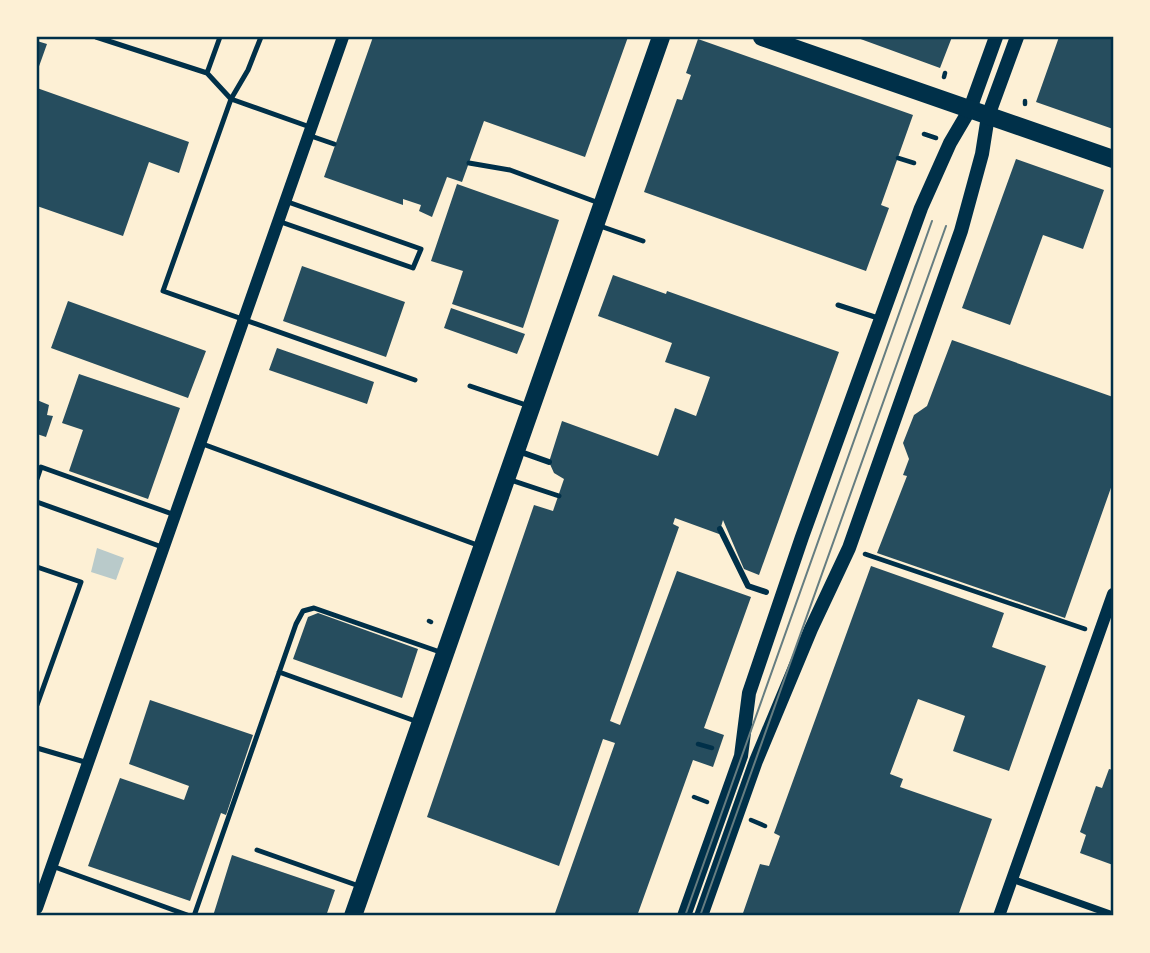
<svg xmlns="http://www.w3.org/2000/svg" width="1150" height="953" viewBox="0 0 1150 953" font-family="'Archivo Narrow',sans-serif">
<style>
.green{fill:#b9caca}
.building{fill:#264d5e}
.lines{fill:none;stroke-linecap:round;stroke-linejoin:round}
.path{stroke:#003049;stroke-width:4.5}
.service{stroke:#003049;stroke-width:5}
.pedestrian{stroke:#003049;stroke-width:6}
.minor{stroke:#003049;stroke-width:7}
.tertiary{stroke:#003049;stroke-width:12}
.secondary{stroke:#003049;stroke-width:14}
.primary{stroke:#003049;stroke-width:18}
.tram{stroke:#657d81;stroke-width:2}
.neatline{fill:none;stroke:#003049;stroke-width:2.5}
</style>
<rect width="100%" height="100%" fill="#fdf0d5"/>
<path class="green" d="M97 548 124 558 116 580 91 572Z"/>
<path class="building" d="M373 37H628L585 157 484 121 462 182 447 177 432 217 419 211 421 205 403 199V205L324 177Z
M855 37H952L940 68Z
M1059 37H1113V129L1036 102Z
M698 39 913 115 881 205 889 208 866 271 644 192 677 99 682 100 691 75 686 73Z
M37 41 47 44 37 72Z
M37 88 189 142 179 173 149 162 123 236 37 206Z
M1016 159 1104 190 1083 249 1043 235 1010 325 962 308Z
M457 184 559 220 523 328 452 304 463 271 431 261Z
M302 266 405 302 386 357 283 321Z
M613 275 666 294 667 291 839 352 759 575 744 569 723 520 719 534 675 518 673 524 679 527 610 721 620 725 677 571 751 597 704 728 724 735 713 767 693 760 637 916H554L615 743 603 739 559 866 427 817 534 505 553 511 564 479 554 473 549 462 562 421 658 456 675 408 696 416 710 377 665 362 672 343 598 316Z
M68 301 206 351 188 398 51 348Z
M451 308 525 334 517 354 444 328Z
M952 340 1113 397V482L1065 618 877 553 907 476 903 475 909 459 903 443 914 415 927 406Z
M277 348 374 382 367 404 269 370Z
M79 374 180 408 148 499 69 471 83 430 62 423Z
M37 400 49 405 47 415 53 416 46 437 37 434Z
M871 566 1004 613 992 647 1046 666 1009 771 953 751 965 716 918 699 890 774 903 779 900 787 992 819 958 916H742L760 864 769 866 780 836 774 833Z
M318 613 418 649 402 698 293 659 308 617Z
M150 700 253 735 226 815 221 813 190 901 88 866 120 778 184 800 189 786 129 764Z
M1109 769 1113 770V865L1080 853 1086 835 1080 832 1096 786 1102 788Z
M232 855 335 890 326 916H213Z"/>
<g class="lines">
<path class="path" d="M944 77 945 73
M1025 104V101
M924 134 936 138
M898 158 914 163
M865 554 1085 629
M429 621 431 622
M698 744 712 748
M694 797 707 802
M751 820 765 826"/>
<path class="service" d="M96 37 207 73 220 37
M261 37 248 70 231 99 163 291 415 380
M207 73 231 99 310 127
M308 135 334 144
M469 163 510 170 599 203
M278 221 413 268 421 249 288 202
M600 226 643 241
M838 305 881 319
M470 386 529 406
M200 443 480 546
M37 479 41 467 175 515
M508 479 559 496
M37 502 162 547
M37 567 81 582 37 705
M279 672 418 722
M37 748 88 763
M257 850 359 886
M52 866 190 916
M37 915 41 916
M194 916 296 624 303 611 314 608 440 652"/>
<path class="pedestrian" d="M518 451 549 462
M720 529 748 586 766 592"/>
<path class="minor" d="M1012 879 1113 915"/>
<path class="tertiary" d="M37 908 343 37
M999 916 1113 594"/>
<path class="secondary" d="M684 916 741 756 749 693 802 537 921 208 950 143 970 109 996 37
M701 916 756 761 811 629 849 548 961 231 982 154 988 116 1017 37"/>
<path class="primary" d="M762 37 1113 159
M353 916 661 37"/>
<path class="tram" d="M685 916 932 221
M700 916 946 226"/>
</g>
<rect width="1150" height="953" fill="none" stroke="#fdf0d5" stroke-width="77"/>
<rect x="38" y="38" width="1074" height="876" class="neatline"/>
</svg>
